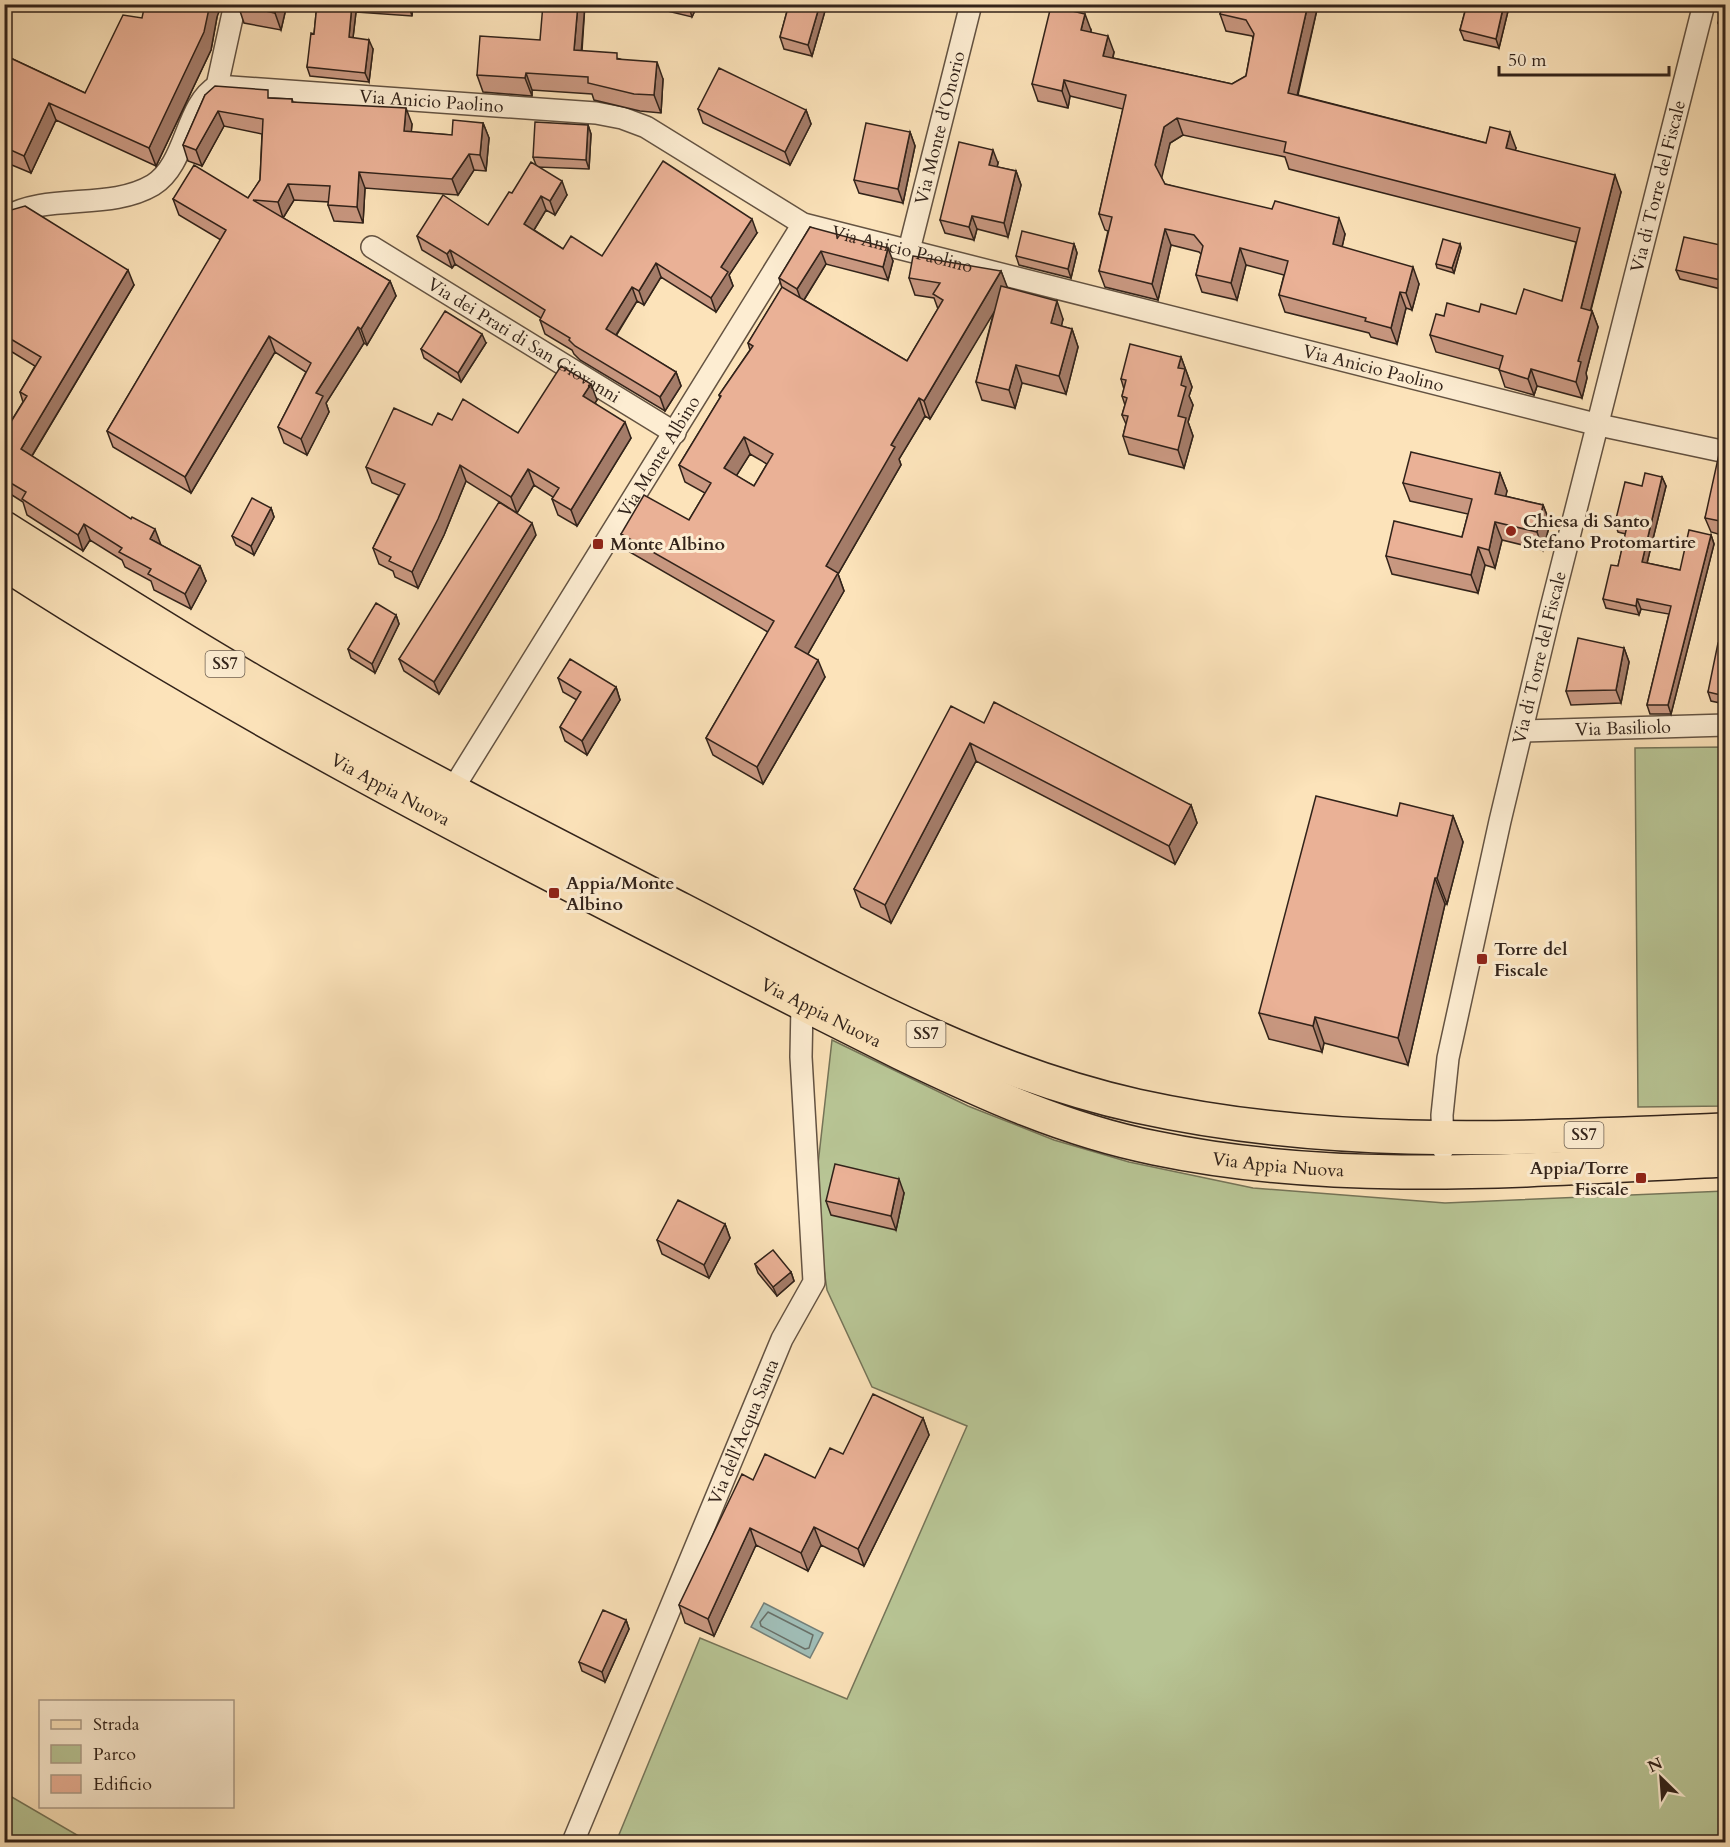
<svg xmlns="http://www.w3.org/2000/svg" width="1730" height="1847" viewBox="0 0 1730 1847" font-family="Cardo,serif">
<style>
.green{fill:#b8c595;stroke:#757458;stroke-width:1.5}
.water{fill:#a0bdb6;stroke:#747f78;stroke-width:1.5}
.lines{fill:none;stroke-linecap:round;stroke-linejoin:round}
.shore{stroke:#697068;stroke-width:1.5}
.street-casing{stroke:#645342;stroke-width:24}
.primary-casing{stroke:#32231a;stroke-width:36}
.street{stroke:#fdedd2;stroke-width:21}
.primary{stroke:#fce3ba;stroke-width:33}
.wall{fill:#c99881;stroke:#32231a;stroke-width:1.5;fill-rule:evenodd}
.shaded-wall{fill:#a47c69;stroke:#32231a;stroke-width:1.5}
.building{fill:#eab196;stroke:#32231a;stroke-width:1.5;fill-rule:evenodd}
.poi-dot{fill:#8f2418;stroke:#fdedd2;stroke-width:2}
.labels{text-anchor:middle;dominant-baseline:central;stroke-width:6;stroke-linejoin:round;paint-order:stroke}
.shield{fill:#fdedd2;stroke:#6f6051;stroke-width:1.5}
.shield-label{font-size:16px;font-weight:bold;fill:#32231a}
.street-label{font-size:18px;fill:#32231a;stroke:#fdedd2}
.poi-label{font-size:18px;font-weight:bold;fill:#32231a;stroke:#fdedd2;text-anchor:start}
</style>
<rect width="100%" height="100%" fill="#fce3ba"/>
<filter id="stains"><feTurbulence type="fractalNoise" baseFrequency=".00333" numOctaves="4"/><feColorMatrix values="0 0 0 0 .2 0 0 0 0 .09 0 0 0 0 .02 0 0 0 .5 -.17"/></filter>
<radialGradient id="worn" r=".72"><stop offset=".6" stop-color="#630" stop-opacity="0"/><stop offset="1" stop-color="#630" stop-opacity=".3"/></radialGradient>
<path class="green" d="M1725 747V1106L1638 1107 1635 748Z
M832 1040 968 1106 1054 1140 1129 1162 1253 1188 1445 1203 1725 1191V1842H616L700 1638 847 1699 967 1426 872 1387 827 1290 814 1200Z
M4 1793H5L89 1842H5Z"/>
<path class="water" d="M764 1603 823 1633 810 1658 751 1627Z"/>
<g class="lines">
<path class="shore" d="M768 1612 813 1635 809 1648 805 1649 761 1626 760 1622Z"/>
<defs>
<g id="street">
<path d="M217 86 235 4"/>
<path id="s1" d="M4 218C48 192 109 211 153 185 187 164 185 105 217 86L596 113 622 118 646 127 803 224 1599 425 1726 452"/>
<path id="s2" d="M372 247 675 433"/>
<path id="s3" d="M909 250 971 4"/>
<path id="s4" d="M1523 731 1726 725"/>
<path id="s5" d="M446 800 803 224"/>
<path id="s6" d="M1443 1149 1442 1115 1448 1058 1500 821 1550 612 1704 4"/>
<path id="s7" d="M573 1842 782 1339 814 1282 801 1057 802 1004"/>
</g>
<g id="primary">
<path d="M4 528C86 580 168 632 252 681 393 762 538 836 682 910 829 986 975 1070 1137 1106 1337 1150 1524 1138 1726 1130"/>
<path id="s8" d="M4 563C225 706 458 828 692 947 762 983 831 1018 901 1053 984 1093 1065 1130 1155 1148 1341 1187 1537 1169 1726 1160"/>
</g>
</defs>
<use href="#street" class="street-casing"/>
<use href="#primary" class="primary-casing"/>
<use href="#street" class="street"/>
<use href="#primary" class="primary"/>
</g>
<path class="wall" d="M287 4 281 30 244 23 238 5Z
M317 4H413L412 16 356 12 353 38 373 49 369 82 310 76 307 67 314 34Z
M585 4 582 51 620 59 663 79 661 113 640 111 594 100 592 94 532 90V96L483 92 477 75 540 40Z
M638 4H698L692 17Z
M789 4H827L812 56 784 49 780 37Z
M1467 4H1505L1508 11 1499 48 1464 40 1460 30Z
M1318 5 1298 95 1486 143 1516 148 1515 150 1621 192 1591 310 1592 311 1598 327 1586 373 1587 378 1582 398 1537 386 1534 395 1505 387 1499 369 1436 352 1430 335 1444 316 1479 312 1516 314 1562 301 1576 242 1289 169 1285 157 1183 135 1170 143 1161 177 1165 184 1345 234 1342 247 1419 284 1412 310 1406 308 1397 344 1371 337 1369 333 1285 312 1279 295 1284 275 1246 265 1237 300 1202 292 1196 275 1201 254 1199 252 1171 245 1158 300 1105 287 1099 271 1108 231 1105 230 1099 214 1123 109 1070 96 1068 108 1038 101 1032 84 1091 30V32L1114 52 1113 58 1232 84 1246 76 1253 38 1252 36 1226 31 1220 14Z
M1725 7V36L1723 35 1718 23Z
M217 17 211 50 156 166 56 120 31 173 7 163 4 169V55L85 93 142 18Z
M205 95 292 99 293 102 412 124 411 132 452 135 483 123 489 138 486 171 474 170 458 195 365 188 363 223 334 221 328 205 329 202 294 200 283 218 390 281 396 296 367 345 364 343 326 403 329 412 307 455 284 443 278 427 306 372 275 352 191 493 113 447 107 431 221 240 179 215 173 199 248 198 260 180 262 134 224 126 202 166 188 161 183 145Z
M698 109 806 110 811 124 790 165 703 123Z
M588 125 591 134 589 169 538 167 567 195 555 215 546 210 534 230 563 249 602 256 757 233 729 275 733 286 716 312 661 277 644 305 637 301 616 336 676 372 681 386 665 411 580 360 574 354 572 350 545 334 540 320 541 318 455 264 452 268 422 250 417 236 488 225 512 193 536 165 533 157Z
M910 132 915 146 903 203 859 193 854 180Z
M998 163 997 167 1016 171 1021 185 1008 237 977 229 974 240 945 233 940 220Z
M4 212 134 285 32 456 161 545 200 566 206 581 191 609 154 590 151 581 125 567 122 560 90 540 83 551 27 515 23 502 4 490V433L23 402 20 392 35 366 4 347Z
M810 227 893 261 888 280 826 264 804 300 907 361 938 309 934 298 915 295 909 278 1001 271 1007 288 1063 319 1061 326 1072 329 1078 347 1066 394 1022 383 1015 408 982 400 976 382 994 311 930 419 925 416 899 459 901 465 838 574 844 591 808 654 825 677 763 784 713 755 706 738 768 632 628 551 621 534 689 520 705 493 685 482 679 465 720 398 719 395 750 350 748 343 782 288 779 278ZM750 454 767 464 754 486 736 476Z
M1074 244 1077 253 1071 278 1019 265 1016 256Z
M1460 244 1461 248 1454 273 1437 268 1436 264Z
M1725 246V290L1680 279 1676 270Z
M486 343 461 382 424 358 421 349Z
M1181 357 1192 387 1189 396 1193 405 1188 422 1193 436 1184 468 1129 454 1123 436 1126 424 1122 415 1125 405 1122 396 1124 389 1121 379Z
M597 400 595 403 631 438 577 526 558 515 552 499 553 497 534 485 517 513 466 481 444 535 418 588 395 577 393 571 379 564 373 548 399 495 372 483 366 467 432 425 452 420 518 433Z
M1725 455V536L1711 532 1705 518Z
M1500 473 1507 491 1505 496 1543 505 1550 523 1543 550 1502 540 1495 568 1485 565 1478 593 1392 574 1386 556 1462 537 1468 514 1410 501 1403 483Z
M1662 477 1666 486 1647 563 1680 570 1711 535 1714 544 1671 714H1650L1647 705 1669 614 1641 609 1639 615 1606 608 1603 599 1618 566 1626 534 1618 532 1615 523Z
M271 508 274 517 254 555 236 545 232 536Z
M536 535 439 694 404 671 399 659Z
M396 615 399 624 375 673 351 658 348 649Z
M1725 644V704L1711 701 1708 692Z
M1624 648 1629 662 1621 703 1571 705 1566 691Z
M558 678 616 687 620 700 587 755 565 741 560 727 577 700 563 692Z
M984 723 1191 805 1197 823 1175 864 976 761 891 923 861 907 854 889Z
M1397 816H1453L1463 842 1447 904H1445L1408 1065 1324 1043 1322 1052 1269 1039 1259 1013Z
M904 1193 896 1230 831 1215 826 1201Z
M725 1224 730 1238 709 1278 662 1254 657 1240Z
M755 1264 791 1272 794 1281 777 1296 758 1273Z
M923 1418 929 1435 864 1566 821 1545 808 1571 756 1545 714 1636 685 1623 679 1605 753 1480 815 1478 843 1454Z
M626 1620 629 1629 605 1682 582 1671 579 1662Z"/>
<path class="shaded-wall" d="M210 4H222L217 17 211 50 156 166 149 148Z
M277 4H287L281 30 275 13Z
M352 4 356 12 352 46 349 37Z
M409 4H413L412 16 409 7Z
M578 4H585L580 67 574 50Z
M688 4H698L692 17Z
M820 4H827L812 56 808 45Z
M1308 4 1318 5 1294 109 1288 93Z
M1504 4H1505L1508 11 1499 48 1496 39Z
M1085 14 1091 30 1087 46 1081 30Z
M1108 36 1114 52 1109 72 1103 56Z
M369 40 373 49 369 82 365 73Z
M657 62 663 79 661 113 654 95Z
M526 73 532 90V96L525 78Z
M1064 80 1070 96 1068 108 1062 91Z
M49 103 56 120 31 173 24 156Z
M406 108 412 124 410 147 404 131Z
M806 110 811 124 790 165 785 152Z
M218 111 224 126 202 166 196 150Z
M1177 118 1183 135 1170 143 1161 181 1155 165 1164 127Z
M483 123 489 138 486 171 480 155Z
M588 125 591 134 589 169 586 160Z
M910 132 915 146 903 203 898 189Z
M1510 132 1516 148 1512 164 1506 148Z
M993 150 998 163 994 179 989 165Z
M469 154 474 170 458 195 452 179Z
M4 155 7 163 4 169Z
M1016 171 1021 185 1008 237 1004 223Z
M359 172 365 188 363 223 357 207Z
M1615 175 1621 192 1587 324 1581 308Z
M562 181 567 195 555 215 550 201Z
M288 184 294 200 283 218 278 202Z
M541 196 546 210 529 238 524 224Z
M972 216 977 229 974 240 969 227Z
M1339 218 1345 234 1339 260 1333 244Z
M752 219 757 233 729 275 733 286 716 312 711 298 721 267Z
M1165 229 1171 245 1158 300 1152 284Z
M1074 244 1077 253 1071 278 1068 269Z
M1460 244 1461 248 1454 273 1452 268Z
M888 248 893 261 888 280 883 267Z
M1240 248 1246 265 1237 300 1231 283Z
M450 250 455 264 452 268 447 254Z
M821 251 826 264 802 303 797 289Z
M656 263 661 277 644 305 639 291Z
M1413 267 1419 284 1412 310 1406 293Z
M128 270 134 285 27 464 21 449Z
M1001 271 1008 289 930 419 924 401Z
M390 281 396 296 367 345 361 329Z
M632 287 637 301 611 343 606 329Z
M1400 292 1406 308 1397 344 1391 328Z
M1057 301 1063 319 1058 341 1051 323Z
M1592 311 1598 327 1586 373 1587 378 1582 398 1576 382 1578 361Z
M358 327 364 343 326 403 329 412 307 455 301 439 316 393Z
M1072 329 1078 347 1066 394 1059 376Z
M482 334 486 343 461 382 458 373Z
M269 336 275 352 191 493 185 477Z
M1181 357 1192 387 1189 396 1193 405 1188 422 1193 436 1184 468 1178 450V416L1181 385 1178 368Z
M1016 365 1022 383 1015 408 1009 390Z
M1531 369 1537 386 1534 395 1528 379Z
M676 372 681 386 665 411 660 397Z
M591 384 597 400 589 412 583 396Z
M919 398 925 416 899 459 901 465 838 574 844 591 802 664 795 647 826 566 891 445Z
M625 422 631 438 577 526 571 510Z
M744 437 750 454 730 486 724 468Z
M460 465 466 481 444 535 418 588 412 572Z
M528 469 534 485 517 513 511 497Z
M1500 473 1507 491 1502 512 1495 494Z
M1662 477 1666 486 1645 571 1642 562Z
M1543 505 1550 523 1543 550 1537 532Z
M271 508 274 517 254 555 251 546Z
M1495 522 1502 540 1495 568 1489 550Z
M532 523 536 535 439 694 434 682Z
M84 524 90 540 83 551 78 535Z
M155 529 161 545 150 539Z
M1711 535 1714 544 1671 714 1668 705Z
M1478 547 1485 565 1478 593 1471 575Z
M200 566 206 581 191 609 185 594Z
M1637 599 1641 609 1639 615 1636 606Z
M396 615 399 624 375 673 372 664Z
M1624 648 1629 662 1621 703 1616 690Z
M818 660 825 677 763 784 757 767Z
M616 687 620 700 587 755 582 741Z
M970 743 976 761 891 923 885 905Z
M1191 805 1197 823 1175 864 1169 846Z
M1453 816 1463 842 1447 904 1437 878Z
M1435 878 1445 904 1408 1065 1398 1038Z
M1315 1017 1324 1043 1322 1052 1313 1026Z
M899 1179 904 1193 896 1230 891 1216Z
M725 1224 730 1238 709 1278 704 1265Z
M791 1272 794 1281 777 1296 773 1287Z
M923 1418 929 1435 864 1566 858 1549Z
M814 1527 821 1545 808 1571 801 1553Z
M750 1528 756 1545 714 1636 708 1619Z
M626 1620 629 1629 605 1682 602 1672Z"/>
<path class="building" d="M145 4H210L204 32 149 148 49 103 24 156 4 147V55L85 93 123 15 142 18Z
M238 4H277L275 13 238 5Z
M317 4H352L349 37 369 40 365 73 307 67 311 33 314 34Z
M371 4H409V7Z
M543 4H578L574 50 617 53V59L657 62 654 95 634 94 588 83V77L526 73 525 78 477 75 480 36 540 40Z
M789 4H820L808 45 780 37Z
M1223 4H1308L1288 93 1486 143 1490 127 1510 132 1506 148 1615 175 1581 308 1592 311 1578 361 1581 362 1576 382 1531 369 1528 379 1499 370 1503 356 1430 335 1436 314 1444 316 1447 303 1479 312 1481 304 1516 314 1524 289 1562 301 1580 228 1284 152 1286 142 1177 118 1164 127 1155 165 1165 184 1272 209 1275 201 1339 218 1333 244 1413 267 1406 293 1400 292 1391 328 1365 321 1366 318 1279 295 1288 261 1240 248 1231 283 1196 275 1203 246 1194 235 1165 229 1152 284 1099 271 1112 217 1099 214 1126 95 1064 80 1062 91 1032 84 1051 6 1085 14 1081 30 1108 36 1103 56 1232 84 1246 76 1254 34 1246 20 1220 14Z
M1467 4H1504L1496 39 1460 30Z
M1725 7V24L1718 23 1722 8Z
M719 68 806 110 785 152 698 109Z
M215 86 268 90V98L292 99V102L406 108 404 131 452 135 453 120 483 123 480 155 469 154 452 179 359 172 357 207 328 205 330 186 288 184 278 202 253 200 390 281 361 329 358 327 316 393 323 396 301 439 278 427 311 363 269 336 185 477 107 431 226 230 173 199 194 165 248 198 260 180 263 119 218 111 196 150 183 145 205 95Z
M535 122 588 125 586 160 533 157Z
M866 123 910 132 898 189 854 180Z
M959 142 993 150 989 165 1016 171 1004 223 972 216 969 227 940 220Z
M663 161 752 219 721 267 728 272 711 298 656 263 639 291 632 287 606 329 676 372 660 397 575 346 569 340 570 338 540 320 545 310 450 250 447 254 417 236 443 195 488 225 509 192 512 193 531 162 562 181 550 201 541 196 524 224 563 249 571 236 602 256Z
M25 206 128 270 21 449 131 519 132 517 155 529 150 539 200 566 185 594 148 574 151 569 119 552 122 548 84 524 78 535 22 499 26 492 4 479V433L27 396 20 392 41 357 4 335V212Z
M810 227 888 248 883 267 821 251 797 289 779 278Z
M1022 231 1074 244 1068 269 1016 256Z
M1684 237 1725 246V281L1676 270Z
M1443 239 1460 244 1452 268 1436 264Z
M913 256 1001 271 924 401 919 398 891 445 895 447 826 566 838 573 795 647 818 660 757 767 706 738 774 621 621 534 644 495 689 520 711 483 679 465 721 396 719 395 753 346 748 343 782 287 907 361 943 300 933 294 940 283 909 278ZM744 437 773 454 754 486 724 468Z
M1001 286 1057 301 1051 323 1072 329 1059 376 1016 365 1009 390 976 382Z
M445 311 482 334 458 373 421 349Z
M1130 344 1181 357 1178 368 1185 369 1181 385 1186 387 1178 416 1186 418 1178 450 1123 436 1128 416 1122 415 1127 398 1122 396 1126 380 1121 379Z
M561 366 591 384 583 396 625 422 571 510 552 499 559 488 528 469 511 497 460 465 438 519 412 572 389 561 391 557 373 548 405 484 366 467 394 408 432 425 438 413 452 420 463 399 518 433Z
M1411 452 1500 473 1495 494 1543 505 1537 532 1495 522 1489 550 1478 547 1471 575 1386 556 1394 521 1462 537 1472 499 1403 483Z
M1719 454 1725 455V522L1705 518Z
M1645 473 1662 477 1642 562 1680 570 1689 530 1711 535 1668 705H1647L1671 606 1637 599 1636 606 1603 599 1611 565 1618 566 1627 526 1615 523 1625 482 1642 486Z
M252 498 271 508 251 546 232 536Z
M499 502 532 523 434 682 399 659Z
M376 603 396 615 372 664 348 649Z
M1578 638 1624 648 1616 690 1566 691Z
M1718 643 1725 644V696L1708 692Z
M570 659 616 687 582 741 560 727 581 692 558 678Z
M994 702 1191 805 1169 846 970 743 885 905 854 889 951 706 984 723Z
M1316 796 1397 816 1400 803 1453 816 1437 878H1435L1398 1038 1315 1017 1313 1026 1259 1013Z
M835 1164 899 1179 891 1216 826 1201Z
M678 1200 725 1224 704 1265 657 1240Z
M773 1250 791 1272 773 1287 755 1264Z
M873 1394 923 1418 858 1549 814 1527 801 1553 750 1528 708 1619 679 1605 742 1474 753 1480 765 1454 815 1478 830 1448 843 1454Z
M603 1610 626 1620 602 1672 579 1662Z"/>
<g class="poi-dot">
<circle cx="1511" cy="531" r="6"/>
<rect x="592" y="538" width="12" height="12" rx="3"/>
<rect x="548" y="887" width="12" height="12" rx="3"/>
<rect x="1476" y="953" width="12" height="12" rx="3"/>
<rect x="1635" y="1172" width="12" height="12" rx="3"/>
</g>
<g class="labels">
<g class="shield">
<rect x="205.5" y="651" width="39" height="26" rx="4.5"/>
<rect x="906.5" y="1021" width="39" height="26" rx="4.5"/>
<rect x="1564.5" y="1122" width="39" height="26" rx="4.5"/>
</g>
<g class="shield-label">
<text x="225" y="664">SS7</text>
<text x="926" y="1034">SS7</text>
<text x="1584" y="1135">SS7</text>
</g>
<g class="street-label">
<text stroke="none"><textPath href="#s1" startOffset="489">Via Anicio Paolino</textPath></text>
<text stroke="none"><textPath href="#s3" startOffset="126">Via Monte d'Onorio</textPath></text>
<text stroke="none"><textPath href="#s6" startOffset="988">Via di Torre del Fiscale</textPath></text>
<text stroke="none"><textPath href="#s1" startOffset="993">Via Anicio Paolino</textPath></text>
<text stroke="none"><textPath href="#s2" startOffset="178">Via dei Prati di San Giovanni</textPath></text>
<text stroke="none"><textPath href="#s1" startOffset="1479">Via Anicio Paolino</textPath></text>
<text stroke="none"><textPath href="#s5" startOffset="404">Via Monte Albino</textPath></text>
<text stroke="none"><textPath href="#s6" startOffset="502">Via di Torre del Fiscale</textPath></text>
<text stroke="none"><textPath href="#s4" startOffset="100">Via Basiliolo</textPath></text>
<text stroke="none"><textPath href="#s8" startOffset="448">Via Appia Nuova</textPath></text>
<text stroke="none"><textPath href="#s8" startOffset="933">Via Appia Nuova</textPath></text>
<text stroke="none"><textPath href="#s8" startOffset="1419">Via Appia Nuova</textPath></text>
<text stroke="none"><textPath href="#s7" startOffset="444">Via dell'Acqua Santa</textPath></text>
</g>
<g class="poi-label">
<text x="1523" y="521">Chiesa di Santo<tspan x="1523" dy="21">Stefano Protomartire</tspan></text>
<text x="610" y="544">Monte Albino</text>
<text x="566" y="883">Appia/Monte<tspan x="566" dy="21">Albino</tspan></text>
<text x="1494" y="949">Torre del<tspan x="1494" dy="21">Fiscale</tspan></text>
<text x="1629" y="1168" text-anchor="end">Appia/Torre<tspan x="1629" dy="21">Fiscale</tspan></text>
</g>
</g>
<rect width="1730" height="1847" fill="none" stroke="#fce3ba" stroke-width="24"/>
<rect x="6" y="6" width="1718" height="1835" fill="none" stroke="#32231a" stroke-width="3"/>
<rect x="12" y="12" width="1706" height="1823" fill="none" stroke="#32231a" stroke-width="1.5"/>
<rect x="39" y="1700" width="195" height="108" fill="#fdedd2" stroke="#ac9c88" stroke-width="1.5"/>
<rect x="51" y="1720" width="30" height="9" fill="#fce3ba" stroke="#ac9c88" stroke-width="1.5"/>
<text x="93" y="1730" font-size="18" fill="#32231a">Strada</text>
<rect x="51" y="1745" width="30" height="18" fill="#b8c595" stroke="#ac9c88" stroke-width="1.5"/>
<text x="93" y="1760" font-size="18" fill="#32231a">Parco</text>
<rect x="51" y="1775" width="30" height="18" fill="#eab196" stroke="#ac9c88" stroke-width="1.5"/>
<text x="93" y="1790" font-size="18" fill="#32231a">Edificio</text>
<g transform="translate(1661 1778) rotate(335)" stroke="#fdedd2" stroke-width="4.5" paint-order="stroke">
<path d="M0-4.5L10 22L0 15L-10 22Z" fill="#32231a"/>
<text y="-9" font-size="16" font-weight="bold" text-anchor="middle" fill="#32231a">N</text>
</g>
<path d="M1499 66v9h170v-9" fill="none" stroke="#32231a" stroke-width="3"/>
<text x="1508" y="66" font-size="18" fill="#32231a" stroke="#fdedd2" stroke-width="4.5" paint-order="stroke">50 m</text>
<rect width="100%" height="100%" filter="url(#stains)"/>
<rect width="100%" height="100%" fill="url(#worn)"/>
</svg>
